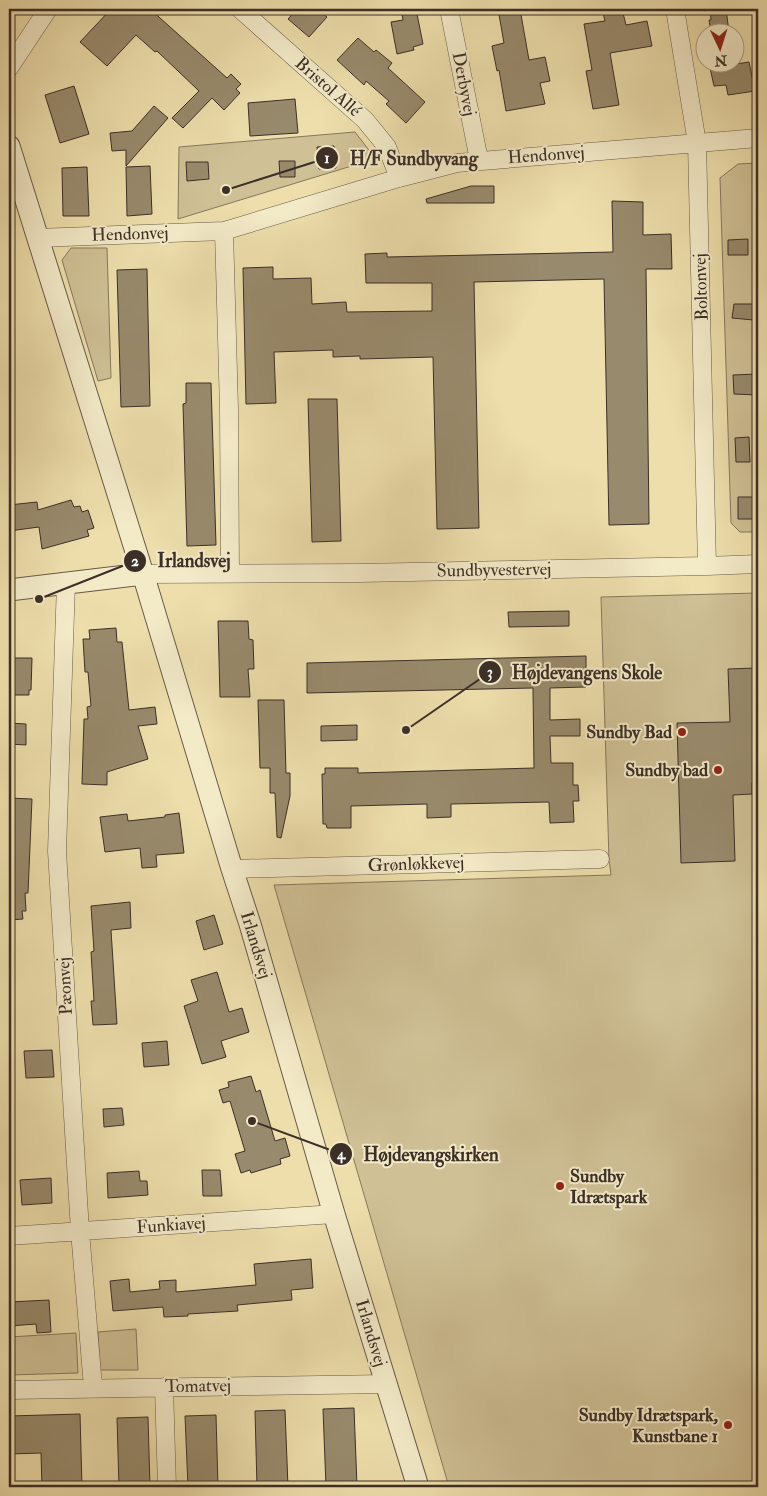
<svg xmlns="http://www.w3.org/2000/svg" width="767" height="1496" viewBox="0 0 767 1496" font-family="'IM FELL Double Pica',serif">
<style>
.green{fill:#cfc095;stroke:#86785e}
.building{fill:#988a6c;stroke:#3c2f27}
.lines{fill:none;stroke-linecap:round;stroke-linejoin:round}
.minor-casing{stroke:#685b48;stroke-width:19}
.tertiary-casing{stroke:#685b48;stroke-width:23}
.minor{stroke:#f3eac8;stroke-width:18}
.tertiary{stroke:#f3eac8;stroke-width:21}
.poi-dot{fill:#8f2418;stroke:#f3eac8;stroke-width:2}
.labels{text-anchor:middle;dominant-baseline:central;stroke-width:4;stroke-linejoin:round;paint-order:stroke}
.street-label{font-size:18px;fill:#3c2f27;stroke:#f3eac8}
.poi-label{font-size:18px;font-weight:bold;fill:#3c2f27;stroke:#f3eac8;text-anchor:end}
.leader{fill:none;stroke:#3c2f27;stroke-width:2}
.callout-dot{fill:#3c2f27;stroke:#f3eac8;stroke-width:2}
.mark-label{font-size:15px;text-anchor:middle;font-weight:bold;fill:#fff}
.callout-label{font-size:19px;text-anchor:middle;font-weight:bold;fill:#3c2f27;stroke:#f3eac8;stroke-width:4;stroke-linejoin:round;paint-order:stroke}
</style>
<rect width="100%" height="100%" fill="#eddeab"/>
<filter id="stains"><feTurbulence type="fractalNoise" baseFrequency=".004" numOctaves="4"/><feColorMatrix values="0 0 0 0 .2 0 0 0 0 .09 0 0 0 0 .02 0 0 0 .5 -.17"/></filter>
<radialGradient id="worn" r=".72"><stop offset=".6" stop-color="#630" stop-opacity="0"/><stop offset="1" stop-color="#630" stop-opacity=".3"/></radialGradient>
<path class="green" d="M355 132 372 154 368 161 178 219 179 147Z
M758 163V532H740L731 523 720 178 738 164Z
M71 248H107L111 378 98 381 62 260Z
M758 593V1487H449L274 885 611 875 609 860 601 597Z
M136 1329 138 1370H100L98 1332Z
M76 1333 78 1373 9 1375V1337Z"/>
<path class="building" d="M111 9H150L227 78 231 74 241 84 236 89 240 93 224 110 212 98 183 128 172 118 199 91 157 51 155 52 136 35 107 66 80 42Z
M297 9H316L327 17 309 37 288 19Z
M401 9H416L423 44 413 47 414 50 397 54 391 22 403 20Z
M498 9H520L529 60 545 57 550 81 540 83 545 104 506 111 499 70 497 71 492 46 504 43Z
M602 9H622L626 25 647 21 652 46 610 53 619 105 593 109 586 71 592 70 584 24 605 21Z
M710 9H726L729 32H711L709 20H711Z
M358 38 374 52 376 50 392 63 388 68 425 102 406 123 386 104 389 101 366 81 364 85 337 60Z
M749 62 755 91 728 95 726 85 714 86 710 68Z
M74 86 89 134 60 143 45 95Z
M295 99 298 133 250 136 248 103Z
M154 106 168 118 126 166V150L112 151 110 133 132 131Z
M334 146 336 168 319 169 317 147Z
M279 161H295V177H280Z
M186 162H208L209 179 187 181Z
M150 166 152 214 127 216 126 167Z
M87 167 89 216H63L62 168Z
M471 186H494V203H427L426 199Z
M612 201 643 202V235L671 234 672 269H646L649 524 609 525 604 279 474 282 479 528 437 529 433 357 360 359V356L333 357V350L274 352 276 403 246 404 243 268 273 267V279L311 278 312 304 346 302 347 312 432 311V283H366L365 254 387 253V257L613 252Z
M748 239V255H728V240Z
M147 269 150 406 121 407 117 270Z
M734 304H754L753 320 732 318Z
M757 374 758 395 734 394 733 375Z
M186 383H211L216 545 187 546 183 404 186 403Z
M308 399H337L341 541 312 542Z
M749 437 750 462H736L735 438Z
M738 497H753V519H738Z
M71 500 74 507 80 506 82 512 88 510 94 528 87 530 89 536 42 549 39 527 9 531V505L37 502 38 510Z
M569 611V626L509 627 508 612Z
M218 621H248L249 639 253 640 254 669H248L250 697H220Z
M116 628 117 642H122L129 710 155 707 157 724 138 726 148 759 107 772V785L82 784 84 719H88L87 707 91 706 88 672H85L83 639H90L89 630Z
M586 656V687L550 688V720L580 719V736H550L551 763H573V785H578L579 801H573L574 822 550 823 549 802 451 804V817L427 818V804L351 806V828H327L326 824H323L322 774H325V768H358V773L534 768 533 688 307 693V663Z
M9 658H32L31 690H29V695H9Z
M755 668V671H758V783H752V794L733 795 735 861 681 863 677 723 730 722 728 669Z
M258 700H284L286 773H290V796L281 838 277 837 275 793H270V768H260Z
M9 723 26 724V745L9 744Z
M357 725V740L321 741V726Z
M9 798 32 799 28 893H25L26 911H22L23 919 9 920Z
M179 813 184 853 156 855 157 867 142 868 140 848 105 852 100 817 127 814 128 821 165 817V815Z
M130 902 131 928 111 930 117 1024 93 1025 91 1001H94L91 952 94 951 91 906Z
M214 915 223 944 204 950 196 921Z
M217 972 229 1012 242 1008 249 1032 221 1041 226 1057 202 1064 184 1006 198 1001 191 980Z
M167 1041 169 1065 144 1067 142 1043Z
M52 1050 54 1077 26 1078 24 1051Z
M251 1076 256 1092 260 1090 275 1141 285 1138 290 1156 280 1159 281 1164 251 1173 250 1170 241 1173 235 1154 245 1151 230 1101 223 1103 219 1090 229 1087 228 1082Z
M122 1108 124 1125 104 1127 103 1109Z
M202 1170H220L222 1196H203Z
M139 1171 140 1181H147L148 1195 108 1198 107 1173Z
M51 1178 52 1203 22 1205 20 1180Z
M311 1259 313 1288 291 1290 292 1300 237 1305 238 1311 188 1314V1316L164 1317 163 1307 113 1311 110 1281 129 1279 130 1292 160 1289 159 1281 176 1280V1292L256 1285 254 1264Z
M49 1300 51 1332 37 1333 36 1324 9 1326V1302Z
M354 1408 357 1487H326L323 1409Z
M285 1410 288 1487H257L255 1411Z
M80 1414 82 1487H42L41 1453 9 1454V1416Z
M216 1415 218 1487H188L185 1416Z
M148 1417 150 1487H119L117 1418Z"/>
<g class="lines">
<defs>
<path id="minor" d="M240 9 365 120 387 147 399 178
M449 9 479 160
M675 9 697 143 707 566
M9 68 48 9
M224 231 229 409 230 573
M37 238 224 231 399 178 457 163 758 138
M143 574 360 573 707 566 758 564
M66 583 57 851 80 1231 93 1387
M232 869 600 859
M9 1236 334 1214
M164 1387 167 1487
M9 1390 387 1384"/>
<path id="tertiary" d="M9 146 143 574 232 869 250 924 334 1214 418 1487
M9 590 143 574"/>
</defs>
<use href="#minor" class="minor-casing"/>
<use href="#tertiary" class="tertiary-casing"/>
<use href="#minor" class="minor"/>
<use href="#tertiary" class="tertiary"/>
</g>
<g class="poi-dot">
<circle cx="682" cy="732" r="5"/>
<circle cx="718" cy="770" r="5"/>
<circle cx="560" cy="1186" r="5"/>
<circle cx="728" cy="1425" r="5"/>
</g>
<g class="labels">
<g class="street-label">
<text transform="translate(464 84) rotate(79)">Derbyvej</text>
<text transform="translate(328 87) rotate(41)">Bristol Allé</text>
<text transform="translate(546 155) rotate(-4)">Hendonvej</text>
<text transform="translate(130 234) rotate(-2)">Hendonvej</text>
<text transform="translate(701 287) rotate(-92)">Boltonvej</text>
<text transform="translate(494 570) rotate(-1)">Sundbyvestervej</text>
<text transform="translate(416 864) rotate(-2)">Grønløkkevej</text>
<text transform="translate(256 945) rotate(73)">Irlandsvej</text>
<text transform="translate(65 986) rotate(-93)">Pæonvej</text>
<text transform="translate(171 1225) rotate(-4)">Funkiavej</text>
<text transform="translate(371 1333) rotate(73)">Irlandsvej</text>
<text transform="translate(198 1386) rotate(-1)">Tomatvej</text>
</g>
<g class="poi-label">
<text x="672" y="732">Sundby Bad</text>
<text x="708" y="770">Sundby bad</text>
<text x="570" y="1176" text-anchor="start">Sundby<tspan x="570" dy="21">Idrætspark</tspan></text>
<text x="718" y="1415">Sundby Idrætspark,<tspan x="718" dy="21">Kunstbane 1</tspan></text>
</g>
</g>
<path class="leader" d="M226 190L327 158M39 599L135 561M406 730L490 672M252 1121L341 1154"/>
<g class="callout-dot">
<circle cx="226" cy="190" r="5"/>
<circle cx="39" cy="599" r="5"/>
<circle cx="406" cy="730" r="5"/>
<circle cx="252" cy="1121" r="5"/>
<circle cx="327" cy="158" r="12"/>
<circle cx="135" cy="561" r="12"/>
<circle cx="490" cy="672" r="12"/>
<circle cx="341" cy="1154" r="12"/>
</g>
<g class="mark-label">
<text x="327" y="163">1</text>
<text x="135" y="566">2</text>
<text x="490" y="677">3</text>
<text x="341" y="1159">4</text>
</g>
<g class="callout-label">
<text x="414" y="165">H/F Sundbyvang</text>
<text x="194" y="567">Irlandsvej</text>
<text x="587" y="679">Højdevangens Skole</text>
<text x="431" y="1161">Højdevangskirken</text>
</g>
<rect width="767" height="1496" fill="none" stroke="#eddeab" stroke-width="30"/>
<rect x="10" y="10" width="747" height="1476" fill="none" stroke="#3c2f27" stroke-width="2.5"/>
<rect x="15" y="15" width="737" height="1466" fill="none" stroke="#3c2f27"/>
<g transform="translate(720 48) rotate(176)"><circle r="24" fill="#f3eac8" stroke="#aa9f88"/>
<path d="M0-4L9 19L0 12L-9 19Z" fill="#8f2418"/>
<text y="-8" font-size="14" font-weight="bold" text-anchor="middle" fill="#3c2f27">N</text>
</g>
<rect width="100%" height="100%" filter="url(#stains)"/>
<rect width="100%" height="100%" fill="url(#worn)"/>
</svg>
